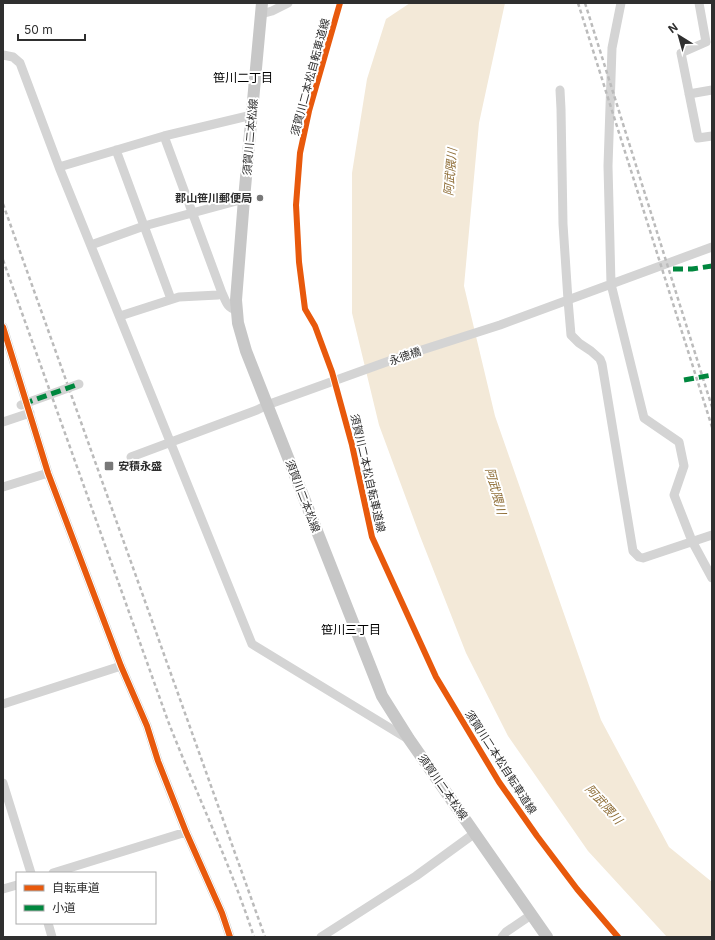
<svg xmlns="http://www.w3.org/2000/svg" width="715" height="940" viewBox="0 0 715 940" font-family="Inter,'Noto Sans JP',sans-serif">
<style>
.water{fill:#f3e9d8}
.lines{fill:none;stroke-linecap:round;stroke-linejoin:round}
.minor{stroke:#d4d4d4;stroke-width:9}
.major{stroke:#c7c7c7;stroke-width:12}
.rail{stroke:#bbb;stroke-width:2.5;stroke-dasharray:4 3;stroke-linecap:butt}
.minor-bridge{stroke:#d4d4d4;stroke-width:9}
.quiet{stroke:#00873e;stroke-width:5;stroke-dasharray:10 5;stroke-linecap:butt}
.cycleway-casing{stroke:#fff;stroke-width:8}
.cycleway{stroke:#e8590c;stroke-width:6}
.poi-dot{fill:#787878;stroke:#fff;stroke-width:1.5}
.labels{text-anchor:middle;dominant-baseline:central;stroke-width:4;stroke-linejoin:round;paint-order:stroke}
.street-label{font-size:11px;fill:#2f2f2f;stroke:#fff}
.poi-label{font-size:11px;font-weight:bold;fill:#2f2f2f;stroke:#fff;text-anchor:end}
.neighbourhood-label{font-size:12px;fill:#000;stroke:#fff}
.water-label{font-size:12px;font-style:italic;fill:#8f6e37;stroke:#fff}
</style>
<rect width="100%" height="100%" fill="#fff"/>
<path class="water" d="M410 3H505L479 123 464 286 495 416 601 720 669 847 712 882V937H667L588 851 508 736 466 653 420 536 379 425 352 313V173L367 79 386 19Z"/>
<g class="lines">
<path class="minor" d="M621 3 612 48 608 166 611 284 644 418 679 442 684 466 674 495 692 541 712 578
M699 3 706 42 681 53 698 138 712 136
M261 14 272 11 288 3
M3 55 13 57 20 63 59 167 252 644 408 739
M560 90 561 109 563 224 568 300 571 335 579 343 591 351 600 359 602 364 633 551 639 557 643 558 712 535
M689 94 712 90
M164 136 222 293C226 301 227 308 236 310
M116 150 171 299
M59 167 164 136 252 115
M91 245 144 226 244 199
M120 316 179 297 218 295 222 293
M3 327 48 473 121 666 147 726 158 761 186 832 222 913 230 937
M3 422 30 413
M131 457 257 410 267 405 403 356 500 325 712 247
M3 487 48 473
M3 704 121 666
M3 783 31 873
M53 873 186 832
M3 889 17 885
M48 923 52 937
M321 937 416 876 475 833
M502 937 506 932 531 915"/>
<path class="major" d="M262 3 244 199 236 300 238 323 246 351 382 696 409 739 547 937"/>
<path class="rail" d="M578 3 712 427
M585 3 712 407
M3 204 265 937
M3 260 168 721C196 793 230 863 254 937"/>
<path class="minor-bridge" d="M21 405 79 384"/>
<path class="quiet" d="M673 269H692L712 266
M684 380 712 375
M23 404 79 384"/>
<defs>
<path id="cycleway" d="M340 3 309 111 300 153 296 205 299 262 305 309 315 326 332 372 352 445 372 537 436 677 499 782 537 836 577 889 618 937
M3 327 48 473 121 666 147 726 158 761 186 832 222 913 230 937"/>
</defs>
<use href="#cycleway" class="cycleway-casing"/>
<use href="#cycleway" class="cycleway"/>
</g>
<g class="poi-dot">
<circle cx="260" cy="198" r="4"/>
<rect x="104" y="461" width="10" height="10" rx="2"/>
</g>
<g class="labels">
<g class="street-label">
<text transform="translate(310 77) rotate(-75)">須賀川二本松自転車道線</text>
<text transform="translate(250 137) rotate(-85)">須賀川二本松線</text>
<text transform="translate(405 356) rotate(-19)">永徳橋</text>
<text transform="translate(368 473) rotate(77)">須賀川二本松自転車道線</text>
<text transform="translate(303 496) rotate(69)">須賀川二本松線</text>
<text transform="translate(501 762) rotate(57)">須賀川二本松自転車道線</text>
<text transform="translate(443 787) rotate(55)">須賀川二本松線</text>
</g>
<g class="poi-label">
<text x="252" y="198">郡山笹川郵便局</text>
<text x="118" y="466" text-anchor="start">安積永盛</text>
</g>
<g class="neighbourhood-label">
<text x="243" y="77">笹川二丁目</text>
<text x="351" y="629">笹川三丁目</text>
</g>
<g class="water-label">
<text transform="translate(450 172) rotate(-85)">阿武隈川</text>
<text transform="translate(496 491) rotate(75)">阿武隈川</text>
<text transform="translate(604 804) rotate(48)">阿武隈川</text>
</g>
</g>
<rect width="715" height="940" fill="none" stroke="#2f2f2f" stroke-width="8"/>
<rect x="16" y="872" width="140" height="52" fill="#ffffff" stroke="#acacac"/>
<rect x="24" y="885" width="20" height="6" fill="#e8590c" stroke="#acacac"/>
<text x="52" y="892" font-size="12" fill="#2f2f2f">自転車道</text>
<rect x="24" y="905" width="20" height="6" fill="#00873e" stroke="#acacac"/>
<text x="52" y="912" font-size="12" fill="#2f2f2f">小道</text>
<g transform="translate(679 36) rotate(323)" stroke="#ffffff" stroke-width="3" paint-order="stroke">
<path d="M0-3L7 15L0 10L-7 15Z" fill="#2f2f2f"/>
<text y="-6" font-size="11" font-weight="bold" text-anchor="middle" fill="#2f2f2f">N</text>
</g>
<path d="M18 34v6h67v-6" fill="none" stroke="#2f2f2f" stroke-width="2"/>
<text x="24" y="34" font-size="12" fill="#2f2f2f" stroke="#ffffff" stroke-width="3" paint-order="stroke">50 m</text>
</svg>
